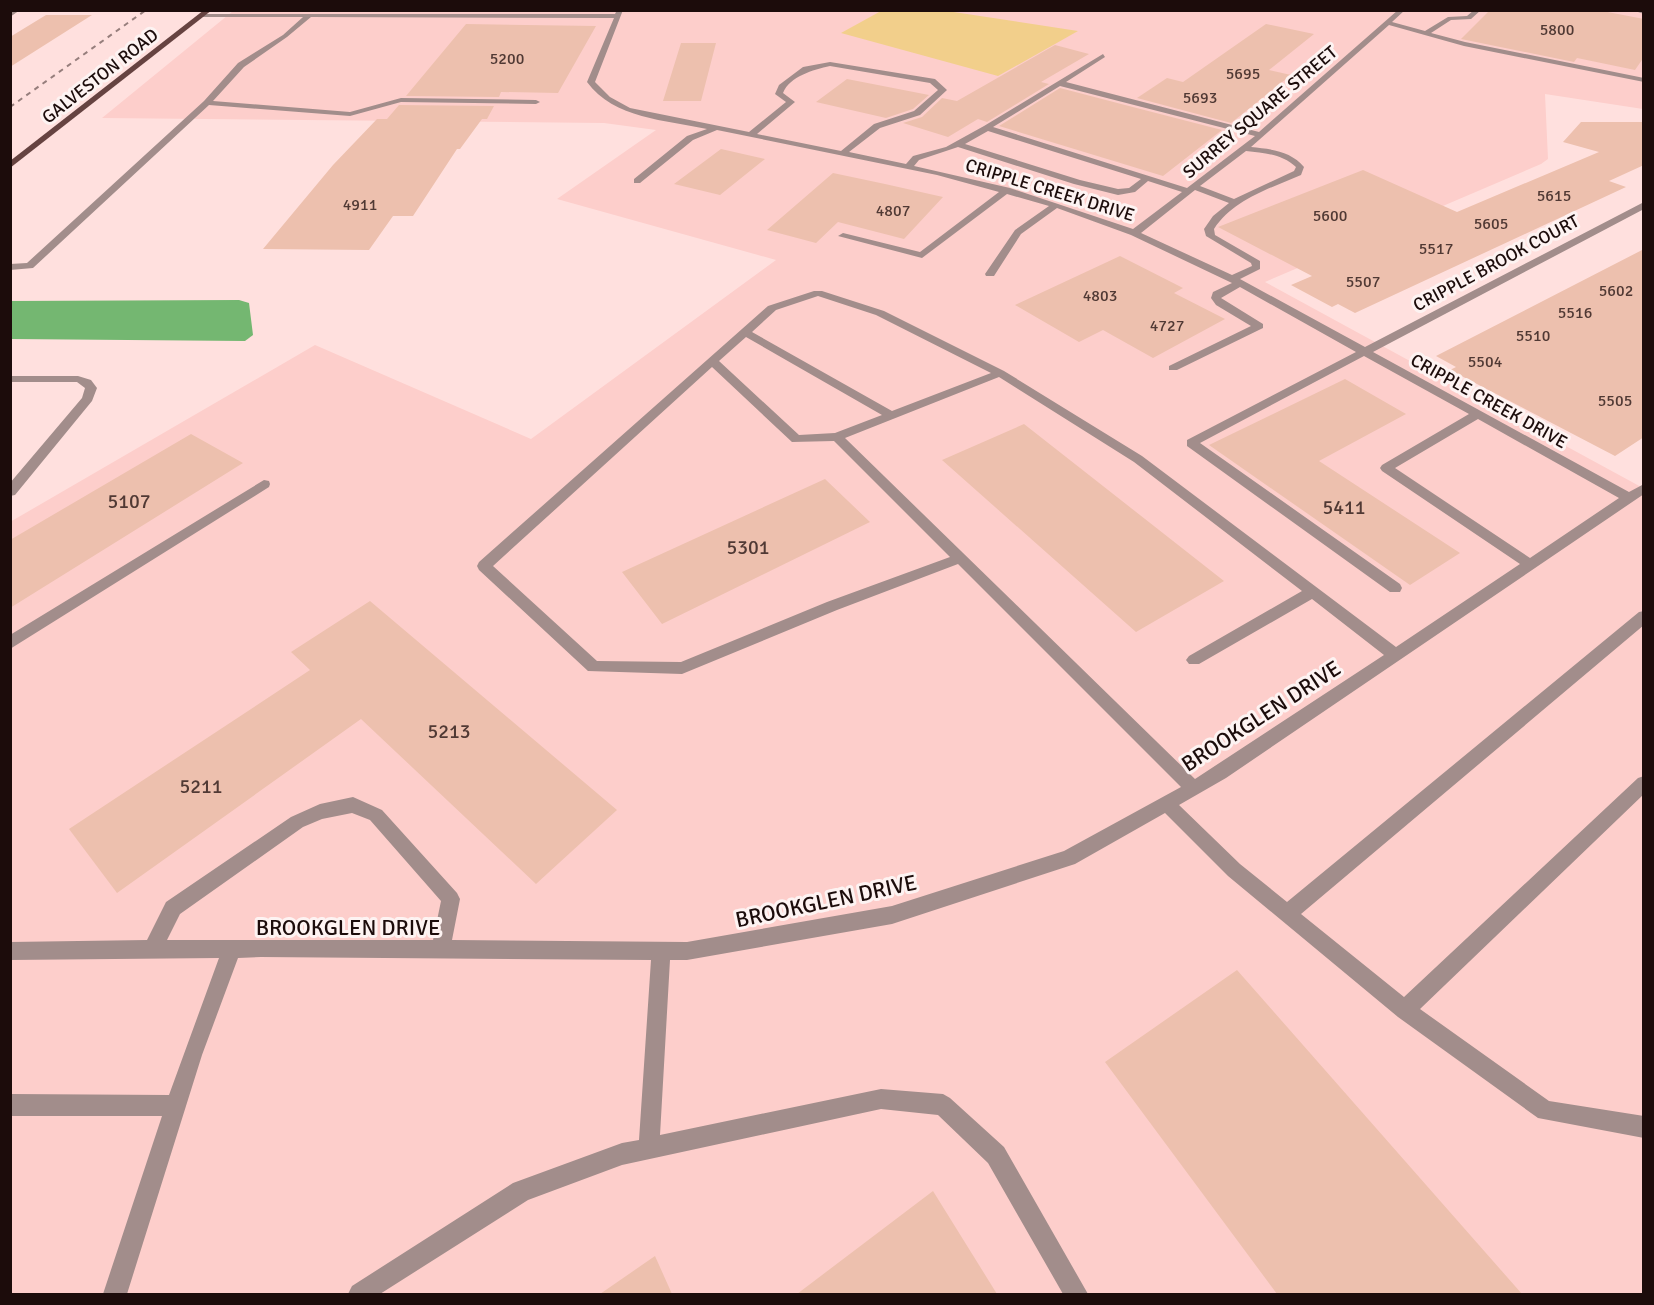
<svg xmlns="http://www.w3.org/2000/svg" width="1654" height="1305" viewBox="0 0 1654 1305" font-family="Signika,sans-serif">
<style>
.built{fill:#fdcecb}
.green{fill:#f2cf8b}
.water{fill:#74b771}
.building{fill:#edc0ae}
.lines{fill:none;stroke-linecap:round;stroke-linejoin:round}
.minor{fill:#a28d8b;fill-rule:evenodd}
.major{fill:#664341;fill-rule:evenodd}
.rail{stroke:#967e7c;stroke-width:2;stroke-dasharray:5 5;stroke-linecap:butt}
.labels{text-anchor:middle;dominant-baseline:central;stroke-width:6;stroke-linejoin:round;paint-order:stroke}
.far-number-label{font-size:16px;fill:#503934}
.far-street-label{font-size:18px;fill:#1c0c0b;stroke:#fdf3f2}
.number-label{font-size:20px;fill:#503934}
.street-label{font-size:22px;fill:#1c0c0b;stroke:#fdf3f2}
</style>
<rect width="100%" height="100%" fill="#ffe0de"/>
<path class="built" d="M233 11H1643V109L1545 94 1548 159 1541 164 1265 282 1643 488V1294H11L10 522 315 345 531 439 776 260 557 199 656 130 604 123 102 118Z"/>
<path class="green" d="M881 11H947L1078 31 998 76 841 33Z"/>
<path class="water" d="M239 300 249 303 253 335 245 341 11 339V301Z"/>
<path class="building" d="M1490 10H1597L1644 19V57L1635 70 1577 58 1574 62 1461 39Z
M46 15H92L10 67V37Z
M466 24 596 26 558 93 501 92 499 97 406 96Z
M1266 24 1314 34 1269 70 1291 75 1231 123 1137 98 1167 78 1183 82Z
M681 43H716L701 101H663Z
M1055 45 1089 54 1041 82 1049 84 987 122 978 119 948 137 903 123 922 117 942 98 957 101Z
M847 79 929 95 913 109 886 118 816 102Z
M1060 88 1125 105 1222 130 1163 176 999 126Z
M399 105 494 106 487 119H482L460 149H457L413 216H393L369 250 263 249 333 165 377 119H387Z
M1581 122H1644V165L1609 181 1626 187 1355 313 1338 304 1332 307 1291 285 1312 276 1218 227 1363 170 1457 212 1599 152 1563 142Z
M721 149 765 159 720 195 674 184Z
M833 173 885 184 943 197 904 239 838 222 816 243 767 230Z
M1644 249V437L1615 456 1450 370 1456 367 1436 356Z
M1120 256 1183 288 1174 293 1225 319 1153 358 1103 330 1079 342 1015 305Z
M1345 379 1406 414 1319 461 1460 553 1410 585 1209 445Z
M1024 424 1224 581 1136 632 942 460Z
M191 434 243 463 10 608V540Z
M825 479 870 522 662 624 622 572Z
M370 601 617 810 536 884 361 719 117 893 69 829 310 670 291 652Z
M1237 970 1522 1294H1277L1105 1062Z
M933 1191 997 1294H797Z
M655 1256 672 1294H600Z"/>
<g class="lines">
<path class="minor" d="M12 10H20L10 17Z
M617 10H623L595 82 610 97 630 108 749 132 786 102 775 94 779 85 803 67 830 62 935 79 947 90 920 115 880 128 849 152 906 164 913 156 946 147 984 126 1103 54 1105 57 1066 82 1259 132 1398 10H1405L1392 22 1425 31 1448 17 1467 16 1474 10H1481L1471 19 1451 20 1431 33 1465 42 1644 78V82L1464 46 1389 25 1251 147C1271 149 1291 151 1304 167L1301 175C1269 189 1234 199 1214 229L1215 235 1260 261V269L1240 279 1365 347 1644 202V209L1373 352 1629 492 1644 484V494L1226 778 1179 805 1240 864 1287 902 1639 612 1644 611V625L1301 914 1404 997 1638 778 1644 776V794L1420 1009 1549 1101 1644 1116V1138L1538 1118 1398 1017 1228 876 1165 813 1075 864 892 924 687 960H670L660 1135 881 1089 943 1094 950 1098 1004 1147 1088 1294H1063L988 1163 938 1115 881 1109 622 1165 528 1200 380 1294H348L352 1286 513 1183 622 1143 639 1140 651 960 261 957 238 958 202 1055 127 1294H103L162 1116H10V1094L169 1095 219 958 10 960V942L147 940 166 902 291 817 320 804 353 797 382 810 457 893 460 899 452 940 687 942 892 906 1064 851 1181 787 958 564 837 610 682 674 588 671 479 570 477 566 479 562 768 306 814 291H822L884 311 1004 371 1142 456 1396 647 1520 564 1382 471 1380 468 1382 465 1469 414 1364 356 1200 443 1400 584 1402 588 1400 592H1390L1187 446V440L1356 352 1240 287 1221 298 1263 324V328L1177 370H1169V366L1251 326 1216 305 1211 298 1213 292 1232 283 1131 235 1057 208 1021 234 994 276H986L985 274 1015 230 1049 206 1007 194 922 258 838 236 843 233 920 252 999 192 937 175 717 130 693 140 640 183H634V179L687 136 707 129C666 120 614 119 587 82L614 18 311 17 287 37 244 67 213 101 350 112 401 98 536 100 540 102 536 104 401 102 350 116 209 105 33 268 10 270V264L27 263 204 101 238 63 283 35 303 17H203L201 14H615ZM830 66 930 83 938 90 914 111 874 124 841 151 757 134 795 102 783 93C790 76 813 70 830 66ZM1060 86 1255 136 1187 188 993 127ZM988 131 1141 179 1129 188 1118 189 1080 180 965 144ZM958 147 1074 184 1118 195 1135 192 1148 181 1182 192 1133 229 1010 188 914 166 919 160ZM1246 151C1264 153 1282 154 1296 167L1294 171 1234 199 1200 186ZM1195 190 1229 203 1213 216 1204 229 1206 236 1251 263 1252 266 1232 275 1141 233ZM818 296 876 315 991 373 892 411 752 332 776 310ZM746 337 882 415 835 433 799 435 719 361ZM712 367 792 442 834 441 950 557 827 602 681 662 597 661 493 566ZM999 377 1134 462 1302 591 1189 656 1186 660 1189 664H1199L1312 599 1384 655 1195 779 845 438ZM1478 419 1619 498 1530 558 1395 468ZM352 813 370 820 441 901 433 940H167L180 914 303 827 322 819Z
M1634 10H1644V14L1635 11Z
M10 376H78L91 380 97 388 92 401 15 495 10 496V483L82 398 85 388 77 382H10Z
M264 480 269 481 270 484 269 487 10 649V635Z"/>
<path class="major" d="M204 10H212L10 168V161Z"/>
<path class="rail" d="M10 107 146 10"/>
</g>
<g class="labels">
<g class="far-number-label">
<text x="1557" y="30">5800</text>
<text x="507" y="59">5200</text>
<text x="1243" y="74">5695</text>
<text x="1200" y="98">5693</text>
<text x="1554" y="196">5615</text>
<text x="360" y="205">4911</text>
<text x="893" y="211">4807</text>
<text x="1330" y="216">5600</text>
<text x="1491" y="224">5605</text>
<text x="1436" y="249">5517</text>
<text x="1363" y="282">5507</text>
<text x="1616" y="291">5602</text>
<text x="1100" y="296">4803</text>
<text x="1575" y="313">5516</text>
<text x="1167" y="326">4727</text>
<text x="1533" y="336">5510</text>
<text x="1485" y="362">5504</text>
<text x="1615" y="401">5505</text>
</g>
<g class="far-street-label">
<text transform="translate(100 76) rotate(-38)">GALVESTON ROAD</text>
<text transform="translate(1260 112) rotate(-40)">SURREY SQUARE STREET</text>
<text transform="translate(1050 190) rotate(17)">CRIPPLE CREEK DRIVE</text>
<text transform="translate(1496 263) rotate(-28)">CRIPPLE BROOK COURT</text>
<text transform="translate(1489 401) rotate(29)">CRIPPLE CREEK DRIVE</text>
</g>
<g class="number-label">
<text x="129" y="501">5107</text>
<text x="1344" y="507">5411</text>
<text x="748" y="547">5301</text>
<text x="449" y="731">5213</text>
<text x="201" y="786">5211</text>
</g>
<g class="street-label">
<text transform="translate(1261 716) rotate(-33)">BROOKGLEN DRIVE</text>
<text transform="translate(826 901) rotate(-12)">BROOKGLEN DRIVE</text>
<text x="348" y="927">BROOKGLEN DRIVE</text>
</g>
</g>
<rect width="1654" height="1305" fill="none" stroke="#1c0c0b" stroke-width="24"/>
</svg>
